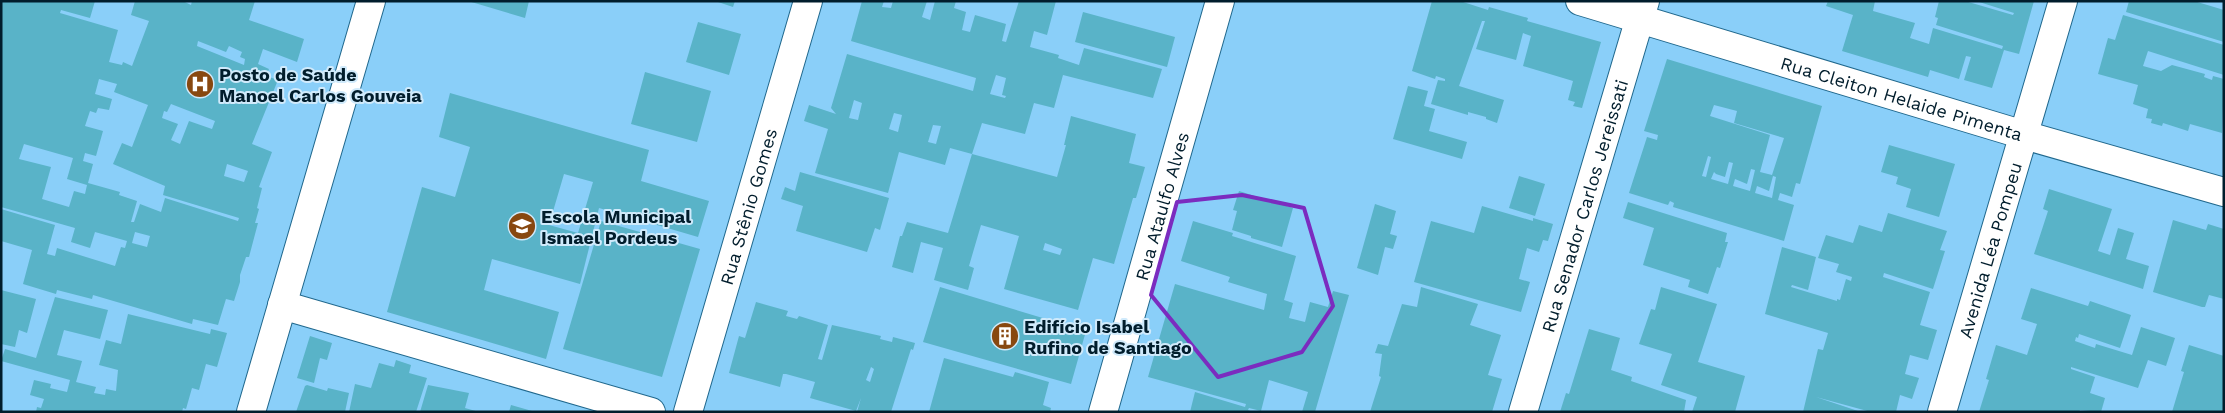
<svg xmlns="http://www.w3.org/2000/svg" width="2225" height="413" viewBox="0 0 2225 413" font-family="'Work Sans',sans-serif">
<style>
.building{fill:#59b3c8;fill-rule:evenodd}
.lines{fill:none;stroke-linecap:round;stroke-linejoin:round}
.minor-casing{stroke:#20688d;stroke-width:30}
.tertiary-casing{stroke:#20688d;stroke-width:30}
.minor{stroke:#fff;stroke-width:28}
.tertiary{stroke:#fff;stroke-width:28}
.marked{fill:none;stroke:#7b2cbf;stroke-width:4;stroke-linejoin:round}
.labels{text-anchor:middle;dominant-baseline:central;stroke-width:4;stroke-linejoin:round;paint-order:stroke}
.poi-label{font-size:18px;font-weight:bold;fill:#011d2c;stroke:#d0eafb;text-anchor:start}
.street-label{font-size:18px;fill:#011d2c;stroke:#d0eafb}
</style>
<rect width="100%" height="100%" fill="#8acff9"/>
<path class="building" d="M1 1H95L90 18 61 10 60 13 118 30 109 62 122 65 123 62 132 66 149 21 131 15 135 1H183L191 5 192 1H255L249 20 304 39 297 62 263 49 258 64 269 69 266 76 278 80 252 144 272 152 259 187 262 188 257 208 259 209 255 223H258L249 257H246L240 275V282L234 301 226 299 218 325 193 319 192 324 93 295 92 299 57 290 56 294 23 284 32 250 1 241V209L55 225 47 254 55 256 57 248 115 266 121 247 125 248 127 241 95 232 90 248 71 242 75 228 1 207ZM198 41 226 52 229 46 242 52 240 57 245 59 244 65 197 46ZM99 79 117 84 114 92 148 105 132 147 122 143 113 164 165 186 163 195 239 218 238 221 165 198 161 212 140 204 134 222H131L137 201 119 195 120 192 88 183 93 164 83 161 85 153 96 156 103 131 85 126 90 111 96 113 98 108 109 110 112 99 95 94ZM171 104 215 121 212 129 189 121 180 144 171 140 178 124 162 118 164 111 167 112ZM24 144 73 158 67 179 87 185 85 194 74 191 69 207 42 199 51 167 19 159ZM227 164 248 171 244 182 224 176ZM135 232 150 236 147 247 132 243Z
M468 1H529L525 18Z
M715 1H735L733 7Z
M862 1H884L882 7 891 8 893 1H927L922 17 930 20 935 1H956L954 8 966 12 962 30 970 32 975 15 1006 24 1002 41 1006 42 1019 1H1056L1047 35 1034 31 1030 47 1059 55 1058 58 1079 65 1084 48 1162 69 1153 98 1063 75 1054 108 1034 103 1025 134 982 123 972 154 950 148 945 165 899 152 888 193 815 173 828 129 804 121 809 105 836 114 831 108 847 54 973 91 976 78 851 41ZM996 75 1006 78 1002 95 1006 96 1005 98 990 94ZM854 100 862 103 858 120 849 118ZM894 113 902 115 898 132 889 129ZM933 125 941 126 936 144 928 142Z
M1432 1H1460L1488 10 1489 7 1528 18 1527 21 1601 42 1582 108 1573 106 1575 102 1568 100 1573 81 1523 66 1531 36 1523 33 1516 60 1476 49 1485 21H1482L1459 86 1504 100 1497 123 1486 119V117L1468 112V115L1431 104 1438 80 1445 81V79L1436 76 1435 79 1412 71Z
M1828 1H1875L1873 11 1915 23 1910 38 1929 44 1933 28 2002 49 2003 46 1936 25 1938 18 1935 17 1939 1H1965L2013 15 2014 13 1976 1H2034L2019 54 2004 50 1992 88 1964 80 1971 57 1966 56 1959 79 1930 70 1928 77 1842 51 1853 15 1826 6Z
M2129 1H2194L2224 10V42L2126 12Z
M1083 12 1175 37 1167 67 1075 42Z
M2123 15 2224 45V75L2148 51 2143 66 2161 71 2172 65 2205 74 2204 77 2212 80 2213 76 2224 79 2222 133 2190 124 2188 131 2163 123 2162 126 2151 123 2152 119 2146 118 2148 109 2133 104 2138 85 2098 74 2108 38 2115 40Z
M698 22 741 34 729 75 686 62Z
M1667 59 1822 106 1800 184 1796 183 1792 197 1780 193 1778 200 1794 205 1784 241 1673 207 1674 203 1670 201 1668 205 1629 193 1647 137 1657 140 1658 135 1644 131ZM1669 103 1710 116 1714 105 1737 111 1734 123 1784 138 1772 175 1760 172 1770 135ZM1708 156 1711 157 1706 177 1702 176ZM1729 162 1733 163 1728 184 1711 179 1714 172 1716 174 1725 177ZM1751 169 1755 170 1750 191 1733 186 1735 179 1747 184ZM1773 176 1776 177 1772 198 1755 193 1757 186 1769 191Z
M645 72 711 91 697 142 631 124Z
M1408 86 1428 91 1424 106 1435 109 1429 131 1467 142 1462 159 1393 139Z
M450 93 649 150 641 181 709 201 698 237 599 208 580 284 492 259 484 290 559 312 546 359 387 312 422 187 455 197 470 147 439 137ZM564 174 593 182 578 233 549 225Z
M1071 116 1136 134 1129 163 1145 167 1136 198H1133L1114 264 1093 258 1078 310 1004 289 1019 236 981 225 969 266 974 268 968 290 934 280 943 248 921 242 913 273 892 267 900 236H902L907 222 948 233 972 154 1057 177 1066 145H1064ZM1045 243 1062 249 1060 255 1043 250Z
M1889 145 1955 164 1939 217 1906 207 1911 189 1896 184 1898 177 1881 172Z
M800 172 889 198 880 230 875 228 867 252 796 231 803 206 781 199 785 187 795 191Z
M1519 176 1545 184 1535 216 1509 208Z
M2049 189 2112 209 2098 251 2110 255 2118 228 2134 233 2126 259 2149 266 2143 289 2034 254 2048 211 2043 209Z
M1239 191 1293 208 1282 247 1251 238V236L1232 230 1237 211 1233 210Z
M1628 202 1727 233 1725 242H1728L1720 268 1717 267 1708 294 1688 287 1690 280 1643 265 1654 228 1623 218Z
M1375 204 1396 211 1390 234 1397 236 1393 249 1385 247 1378 275 1357 268Z
M1482 206 1533 221V218L1553 224 1548 241 1543 240 1539 252 1527 248 1519 279 1530 282 1521 312 1414 282 1431 221 1474 233Z
M1888 213 1947 231 1940 250 1945 251 1933 289 1884 273 1883 277 1930 292 1920 325 1937 330 1928 360 1910 355 1905 374 1919 378 1912 399 1900 395 1896 412H1871L1816 397 1861 412H1803L1818 349 1823 350 1828 333 1765 314 1782 247 1816 257 1808 290 1792 285 1791 287 1837 301V299L1840 300 1846 279 1851 281 1852 277 1836 272 1839 264 1818 258 1826 235 1853 243 1859 225 1882 232Z
M2173 220 2206 230 2208 224 2224 229V299L2209 295 2205 307H2202L2153 292Z
M601 221 700 249 662 377 563 349Z
M1193 221 1233 233 1232 236 1296 256 1284 300 1293 303 1289 318 1305 322 1310 302 1328 307 1333 291 1349 295 1315 412H1302L1308 392 1269 380 1261 411 1249 408 1248 410 1253 412H1190L1195 392 1245 407 1246 404 1148 377 1175 284 1264 310 1267 294 1228 282 1230 277 1181 261Z
M940 287 1086 331 1071 384 923 342Z
M1421 287 1478 304 1470 325 1501 335 1488 375 1502 379 1492 412H1370L1381 377 1379 376 1382 354 1375 353 1378 344 1388 346 1402 304 1417 307Z
M1661 287 1717 304 1698 362 1745 376 1735 412H1692L1697 397 1661 385 1672 354 1639 344 1651 309 1655 310Z
M2031 288 2088 306 2090 301 2131 315 2120 348 2079 334 2078 338 2076 337 2075 341 2095 348 2096 344 2132 355 2141 327 2175 338 2166 366 2148 360 2138 388 2071 367V369L2095 377 2090 393 2105 398 2101 412 2080 410 2079 412H1979L1989 380 1986 379 1996 345 2027 355 2037 324 2021 319Z
M1 290 36 299 27 333 19 330 15 347 1 344Z
M55 297 108 310 100 339 64 330 57 355 82 361 76 382 96 387 94 393 105 395 106 389 116 391 118 370 99 365 106 340 121 344 128 314 210 334 211 329 227 333 217 367 206 364 199 390 192 388 186 409 183 408 182 412H36L37 407 41 408 44 399 30 395 34 380 51 384 50 388 67 392 70 380 1 361 5 349 36 358Z
M756 302 788 311 786 316 797 319 799 316 828 325 818 359 822 360 832 325 881 336 880 339 892 342 893 337 915 343 913 350 911 349 891 412H857L861 398 856 411 810 398 815 382 786 374H783L780 387 729 373 739 336 745 338ZM871 367 874 369 870 382 866 380Z
M1589 329 1620 338 1611 370 1632 377 1631 381 1686 400 1684 412H1560L1566 393 1569 394Z
M310 336 332 343 327 360 320 358 314 383 297 378Z
M2189 345 2224 356V412H2172L2184 372 2181 371Z
M944 358 1013 377 1015 372 1049 382 1043 405 1051 408 1050 412H929Z
M396 360 411 365 409 373 427 378 416 412H349L355 384 371 388 379 363 394 367Z
M307 385 327 391 328 388 349 393 345 412H296L305 386Z
M428 385 469 393 465 408 479 412H420Z
M511 405 532 411V412H509Z"/>
<g class="lines">
<defs>
<g id="minor">
<path id="s1" d="M1580 1 2024 135 2224 192"/>
<path d="M282 305 651 412"/>
<path id="s2" d="M688 412 808 1"/>
<path id="s3" d="M1103 412 1220 1"/>
<path id="s4" d="M1523 412 1645 1"/>
<path id="s5" d="M1942 412 2063 1"/>
</g>
<path id="tertiary" d="M251 412 371 1"/>
</defs>
<use href="#minor" class="minor-casing"/>
<use href="#tertiary" class="tertiary-casing"/>
<use href="#minor" class="minor"/>
<use href="#tertiary" class="tertiary"/>
</g>
<path class="marked" d="M1242 195 1304 208 1333 306 1302 352 1218 377 1151 295 1177 202Z"/>
<defs>
<symbol id="hospital-disc" viewBox="-11 -11 22 22"><circle r="9.5" fill="#884810" stroke="#d0eafb"/><path d="M-5-5h3v3.5h4V-5h3V5h-3V1.5h-4V5h-3Z" fill="#fff"/></symbol>
<symbol id="school-disc" viewBox="-11 -11 22 22"><circle r="9.5" fill="#884810" stroke="#d0eafb"/><path d="M0-5L7-2L0 1L-7-2ZM-4 1L0 2.5L4 1V4Q0 6-4 4Z" fill="#fff"/></symbol>
<symbol id="building-disc" viewBox="-11 -11 22 22"><circle r="9.5" fill="#884810" stroke="#d0eafb"/><path d="M-4-6H4V6H1V3H-1V6H-4ZM-2.5-4.3h1.7v1.8h-1.7ZM.8-4.3h1.7v1.8H.8ZM-2.5-1h1.7V.8h-1.7ZM.8-1h1.7V.8H.8Z" fill="#fff"/></symbol>
</defs>
<g fill-rule="evenodd">
<use href="#hospital-disc" x="184" y="68" width="32" height="32"/>
<use href="#school-disc" x="506" y="210" width="32" height="32"/>
<use href="#building-disc" x="989" y="320" width="32" height="32"/>
</g>
<g class="labels">
<g class="poi-label">
<text x="219" y="74">Posto de Saúde<tspan x="219" dy="21">Manoel Carlos Gouveia</tspan></text>
<text x="541" y="216">Escola Municipal<tspan x="541" dy="21">Ismael Pordeus</tspan></text>
<text x="1024" y="326">Edifício Isabel<tspan x="1024" dy="21">Rufino de Santiago</tspan></text>
</g>
<g class="street-label">
<text stroke="none"><textPath href="#s1" startOffset="336">Rua Cleiton Helaide Pimenta</textPath></text>
<text stroke="none"><textPath href="#s2" startOffset="214">Rua Stênio Gomes</textPath></text>
<text stroke="none"><textPath href="#s3" startOffset="214">Rua Ataulfo Alves</textPath></text>
<text stroke="none"><textPath href="#s4" startOffset="215">Rua Senador Carlos Jereissati</textPath></text>
<text stroke="none"><textPath href="#s5" startOffset="169">Avenida Léa Pompeu</textPath></text>
</g>
</g>
<rect width="2225" height="413" fill="none" stroke="#011d2c" stroke-width="5"/>
</svg>
